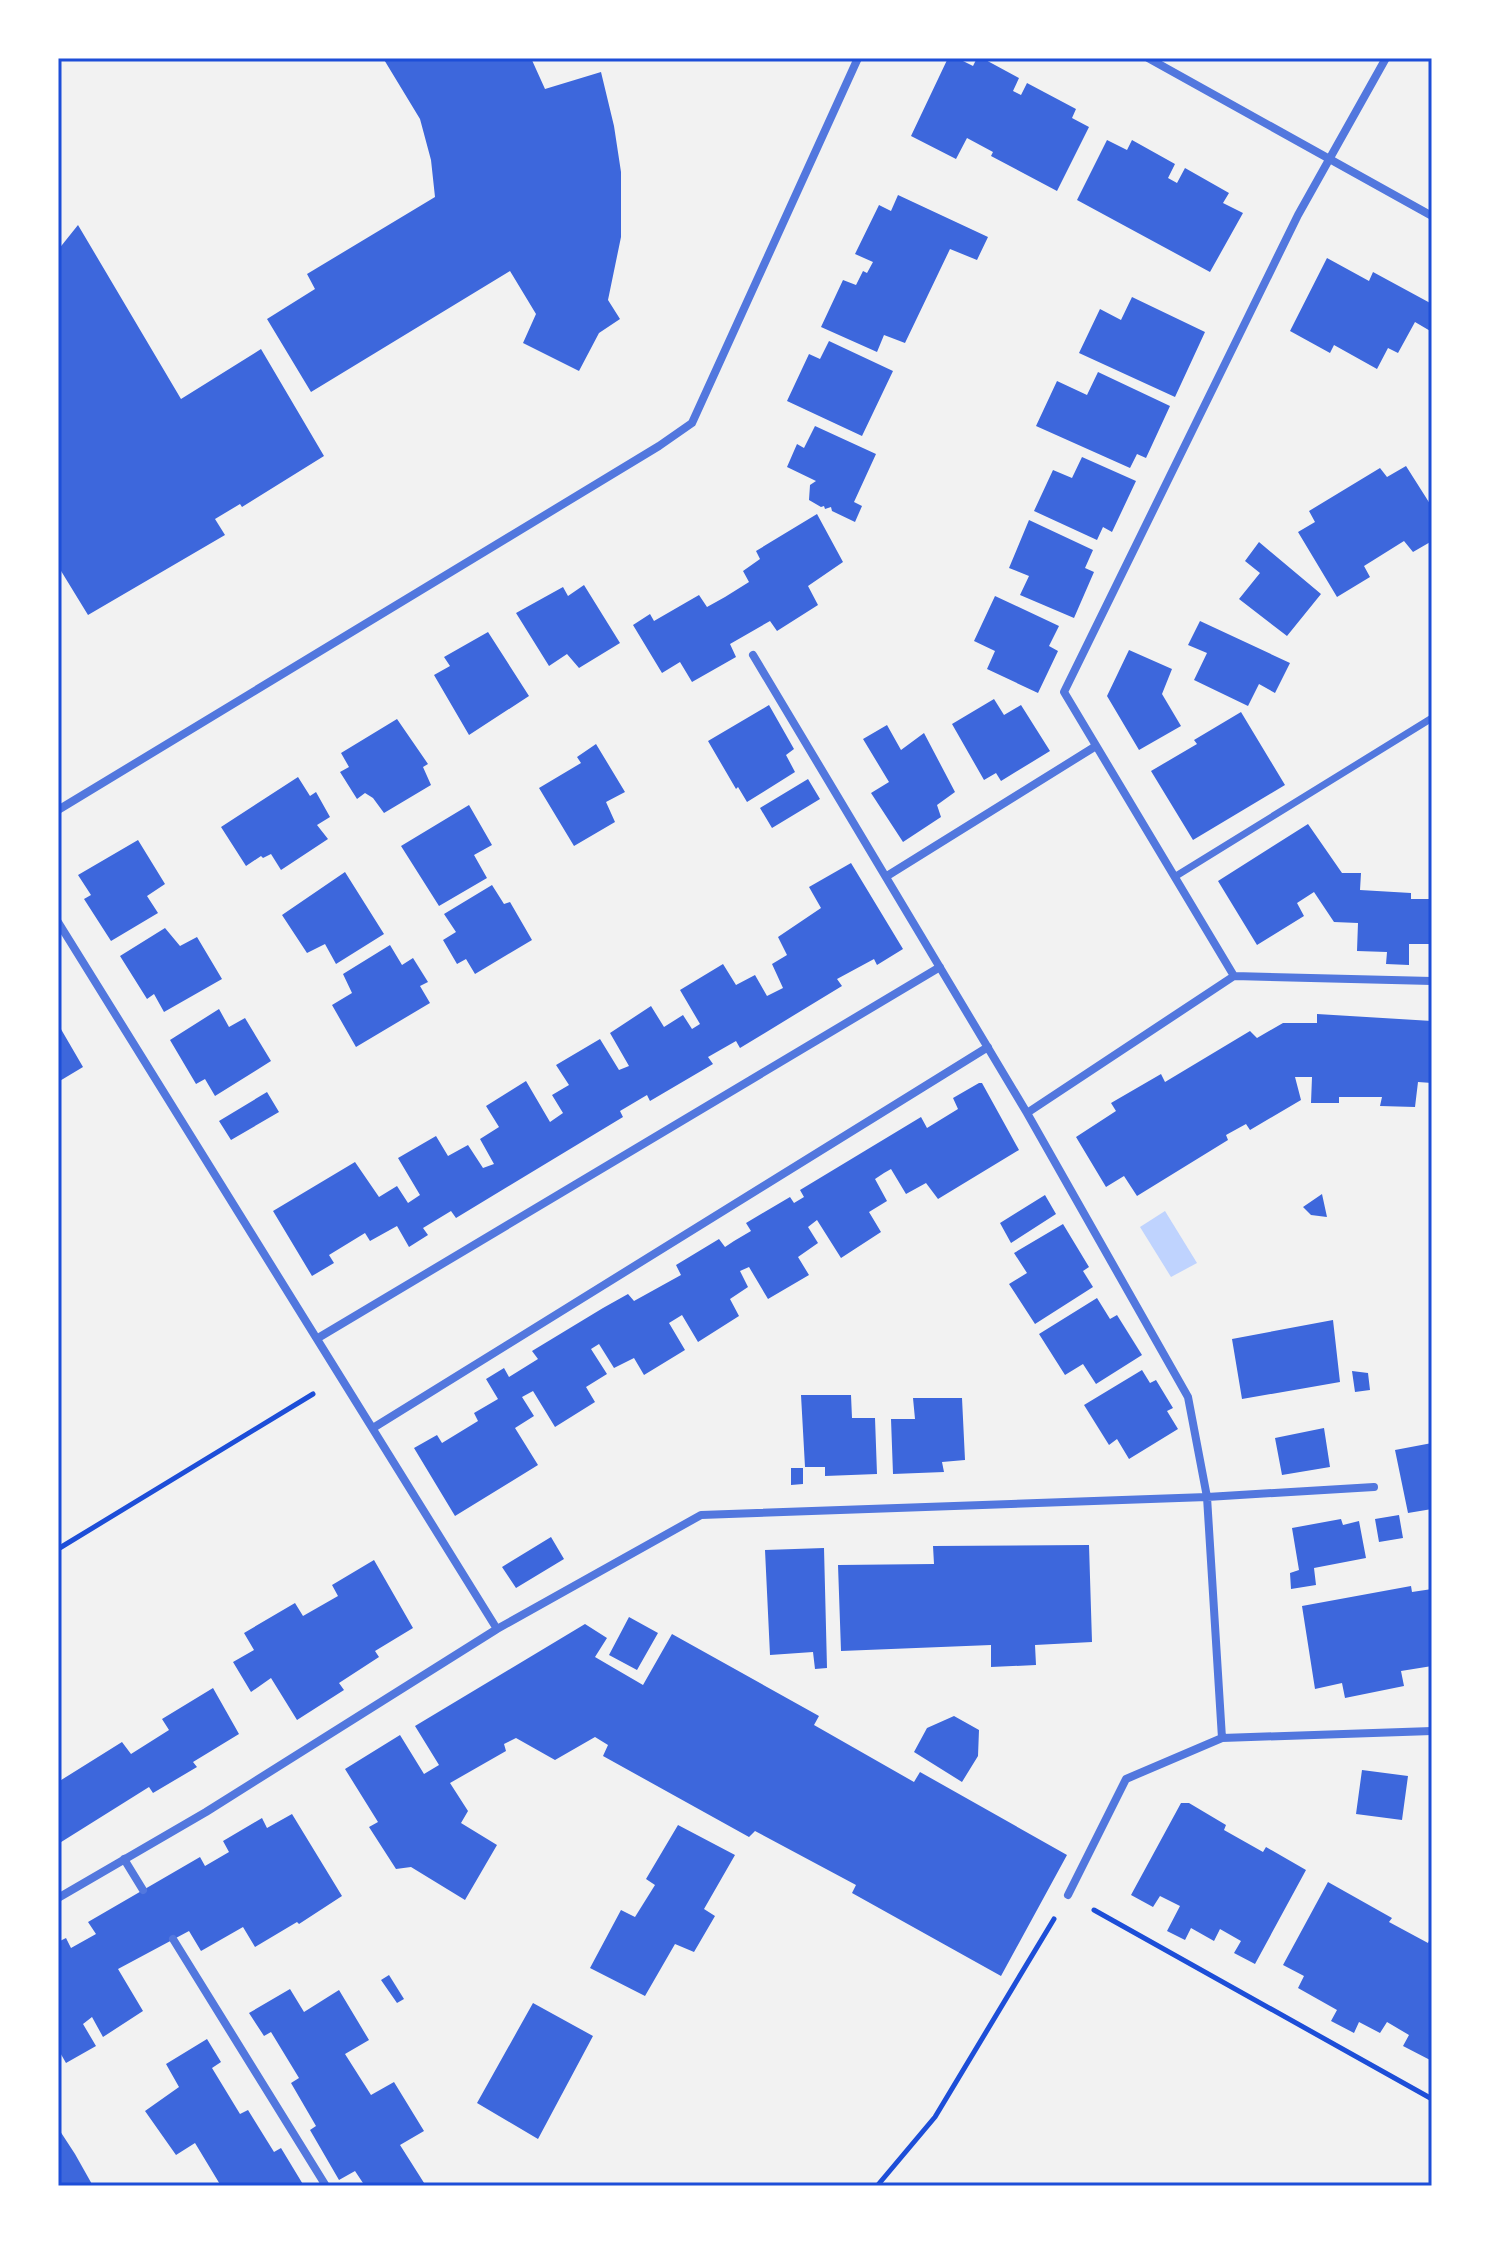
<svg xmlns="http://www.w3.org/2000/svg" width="1490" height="2244" viewBox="0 0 1490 2244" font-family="Merriweather,serif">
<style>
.water{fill:#bfd3fe}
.building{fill:#3d67dc}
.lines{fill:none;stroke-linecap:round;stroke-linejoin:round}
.path{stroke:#1d4ed8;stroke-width:5}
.pedestrian{stroke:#5277de;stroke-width:7}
.minor{stroke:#5277de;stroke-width:8}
.neatline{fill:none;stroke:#1d4ed8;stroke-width:3}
</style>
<rect width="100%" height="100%" fill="#f2f2f2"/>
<path class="water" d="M1165 1211 1197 1263 1171 1277 1140 1227Z"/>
<path class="building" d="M383 58H531L545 89 601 72 614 126 621 172V237L608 300 620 319 599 333 579 371 523 343 536 314 510 271 311 392 267 319 315 289 307 274 435 197 431 160 420 119Z
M948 58H957L973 66 977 58H982L1019 78 1013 91 1021 95 1027 83 1076 109 1072 118 1089 127 1057 191 991 156 993 152 967 138 956 159 911 136Z
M1107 140 1127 150 1132 140 1175 164 1168 178 1177 183 1185 168 1229 193 1223 203 1243 213 1210 272 1077 200Z
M898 195 988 237 977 260 950 249 905 343 884 335 877 352 821 327 843 280 856 285 863 271 867 273 873 262 855 254 879 205 891 211Z
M78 225 181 399 261 349 324 456 242 507 240 504 215 519 225 535 88 615 58 566V250Z
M1327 258 1369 281 1373 272 1432 304V332L1415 322 1398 353 1388 348 1377 369 1334 345 1330 353 1290 331Z
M1132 297 1205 332 1175 397 1079 353 1100 309 1121 320Z
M829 341 893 371 862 436 787 401 809 354 820 359Z
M1098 372 1170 406 1146 458 1137 454 1130 468 1036 426 1057 381 1087 395Z
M815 426 876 454 854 502 862 506 855 522 832 511 831 507 825 509 824 506 821 507 809 500 810 485 816 481 787 467 797 444 804 448Z
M1082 457 1136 481 1112 532 1103 527 1097 540 1034 511 1053 470 1072 478Z
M1406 466 1432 507V541L1413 552 1404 541 1364 566 1370 577 1337 597 1298 532 1315 522 1309 511 1380 468 1387 477Z
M817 514 843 562 808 586 818 605 777 631 770 621 730 644 736 657 692 682 680 662 662 673 633 625 650 614 654 621 699 595 707 607 725 597 749 582 743 571 760 559 756 551Z
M1029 520 1093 550 1085 568 1094 572 1074 618 1020 595 1029 576 1009 568Z
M1259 542 1321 594 1287 636 1239 599 1260 573 1245 561Z
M584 585 620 643 579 668 567 654 549 666 516 613 563 587 568 596Z
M995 596 1059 626 1049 646 1058 651 1038 693 987 669 995 651 974 641Z
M1200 621 1290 663 1275 693 1259 684 1248 706 1194 680 1207 653 1188 645Z
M488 632 529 696 469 735 434 675 450 666 444 657Z
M1129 650 1172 669 1162 694 1181 726 1139 750 1107 696Z
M994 699 1004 715 1021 705 1050 751 1001 781 996 773 984 780 952 724Z
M769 705 794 749 786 755 795 772 747 802 738 787 736 789 708 741Z
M1241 712 1285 785 1193 840 1151 771 1197 744 1194 740Z
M397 719 428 764 423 767 431 785 384 813 373 798 365 793 357 799 340 772 349 767 341 753Z
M887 725 901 750 924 733 955 792 937 805 941 817 903 842 871 793 889 782 863 739Z
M596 744 625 792 606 802 615 822 574 846 539 788 581 763 577 757Z
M298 777 310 796 316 792 330 817 317 825 328 839 281 870 271 854 263 858 261 856 246 866 221 827Z
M808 779 820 799 772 828 760 808Z
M469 805 492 845 474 855 487 878 439 906 401 846Z
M1308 824 1342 873H1361L1360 890 1411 893V899H1432V944H1409V965L1386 964 1387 952 1357 951 1358 923 1334 922 1314 892 1297 903 1304 916 1257 945 1218 881Z
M138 840 165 884 147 896 158 913 111 941 84 899 91 895 78 875Z
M851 863 903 949 877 965 874 959 837 979 842 986 740 1048 736 1041 708 1057 713 1064 650 1101 647 1095 620 1111 623 1117 456 1218 451 1211 423 1228 428 1235 409 1247 397 1226 370 1241 365 1233 329 1255 334 1263 312 1276 273 1211 355 1162 379 1197 397 1186 408 1203 420 1195 398 1158 436 1136 448 1156 468 1145 483 1168 494 1164 480 1139 499 1127 486 1106 526 1081 550 1122 563 1113 552 1095 569 1085 556 1065 600 1039 619 1070 629 1066 610 1033 651 1006 664 1027 683 1015 692 1029 700 1024 680 990 723 964 736 985 755 975 767 996 783 988 772 964 787 955 778 937 821 908 809 887Z
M345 872 384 934 336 964 325 944 307 953 282 915Z
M492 885 504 904 510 902 532 940 475 974 466 959 457 964 443 940 456 932 444 914Z
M165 928 180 946 197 937 222 979 164 1012 154 994 147 999 120 956Z
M390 945 402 965 413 958 428 982 420 986 430 1003 356 1047 332 1005 352 993 343 974Z
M219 1009 229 1027 245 1018 271 1061 215 1096 205 1079 196 1084 170 1040Z
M1317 1014 1432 1021V1083L1418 1082 1415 1107 1380 1106 1382 1097H1339V1103H1311L1312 1077H1295L1301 1100 1250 1130 1246 1124 1226 1135 1228 1140 1137 1196 1124 1176 1106 1187 1076 1137 1116 1111 1111 1103 1161 1074 1165 1082 1250 1031 1257 1038 1283 1023H1317Z
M58 1024 83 1067 58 1082Z
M979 1083H982L1019 1150 938 1199 926 1183 906 1194 891 1169 884 1173 875 1179 887 1201 869 1212 881 1232 841 1258 817 1220 808 1227 818 1243 798 1257 809 1275 768 1299 749 1267 740 1271 748 1287 730 1299 739 1316 698 1342 682 1315 669 1323 685 1350 644 1375 634 1358 614 1368 599 1344 591 1349 607 1374 586 1387 595 1402 555 1427 533 1391 522 1397 534 1416 515 1428 538 1465 455 1516 414 1448 437 1435 442 1443 478 1421 474 1413 498 1399 486 1379 504 1368 509 1377 538 1359 532 1351 603 1308 628 1294 634 1301 681 1275 676 1265 719 1239 725 1247 734 1241 751 1231 746 1223 790 1197 794 1203 804 1197 800 1190 921 1117 927 1128 958 1109 953 1098Z
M267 1092 279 1112 231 1140 219 1121Z
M1322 1194 1327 1217 1311 1215 1303 1207Z
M1045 1195 1056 1214 1011 1243 1000 1223Z
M1063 1224 1089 1267 1083 1271 1093 1287 1035 1324 1009 1284 1027 1273 1014 1253Z
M1097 1298 1110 1319 1117 1315 1142 1355 1096 1384 1083 1364 1065 1375 1039 1334Z
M1333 1320 1340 1382 1242 1399 1232 1339Z
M1142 1370 1150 1383 1156 1380 1173 1408 1167 1411 1178 1429 1129 1459 1117 1439 1109 1445 1084 1405Z
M1352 1371 1368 1373 1370 1390 1355 1392Z
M801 1395H851L852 1418H875L877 1474 825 1476V1467H805Z
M913 1398H962L965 1460 942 1462 944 1472 893 1474 891 1419H915Z
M1324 1428 1330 1467 1282 1475 1275 1438Z
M1432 1443V1509L1408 1513 1395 1450Z
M791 1468H803V1484L791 1485Z
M1399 1515 1403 1538 1379 1542 1375 1519Z
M1341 1519 1343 1525 1359 1521 1366 1558 1314 1568 1316 1585 1291 1589 1290 1573 1299 1570 1292 1528Z
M551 1537 564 1559 516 1588 502 1567Z
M1089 1545 1092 1642 1035 1645 1036 1665 991 1667V1645L841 1651 838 1565 934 1564 933 1546Z
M824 1548 827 1668 815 1669 813 1652 770 1655 765 1550Z
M374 1560 413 1628 375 1651 379 1657 339 1683 344 1690 297 1720 271 1678 251 1692 233 1662 254 1650 244 1633 295 1603 303 1616 338 1596 332 1585Z
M1411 1586 1412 1592 1432 1589V1666L1401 1671 1404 1686 1345 1698 1342 1683 1315 1689 1302 1606Z
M629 1617 658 1633 637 1670 609 1655Z
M585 1624 607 1638 595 1657 643 1685 672 1634 819 1716 814 1725 914 1782 920 1772 1067 1855 1001 1976 852 1893 856 1885 755 1831 749 1837 603 1756 608 1745 595 1737 555 1760 516 1738 504 1744 506 1751 450 1783 468 1811 461 1823 497 1845 465 1900 411 1867 396 1869 369 1827 378 1822 345 1769 400 1735 424 1774 439 1765 415 1726Z
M213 1688 239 1734 193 1762 197 1767 153 1793 149 1787 58 1844V1782L122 1742 131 1754 169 1730 162 1719Z
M954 1716 979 1730 978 1756 962 1782 914 1752 927 1728Z
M1362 1770 1408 1776 1402 1820 1356 1814Z
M1181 1803H1189L1226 1825 1224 1830 1263 1852 1266 1847 1306 1870 1255 1964 1234 1953 1241 1941 1220 1929 1214 1941 1191 1928 1185 1940 1167 1931 1180 1906 1160 1896 1153 1907 1131 1895Z
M292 1814 342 1896 299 1924 297 1922 255 1947 243 1927 201 1951 189 1931 118 1969 143 2011 103 2037 92 2017 83 2024 96 2046 66 2063 58 2049V1942L66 1938 71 1948 96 1934 88 1922 200 1857 205 1866 229 1852 223 1841 262 1818 267 1828Z
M678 1825 735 1855 704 1909 715 1916 694 1952 675 1944 645 1996 590 1968 621 1910 635 1917 655 1885 646 1879Z
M1328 1882 1392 1918 1389 1922 1428 1943 1432 1934V2061L1403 2046 1409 2035 1387 2022 1380 2033 1359 2022 1354 2033 1331 2021 1337 2010 1298 1988 1304 1976 1283 1965Z
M389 1975 404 1999 397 2003 381 1980Z
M290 1989 304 2012 339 1990 369 2040 345 2054 371 2095 394 2082 424 2131 400 2145 426 2186H365L355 2171 339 2180 310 2130 316 2126 291 2083 299 2078 271 2032 264 2036 249 2013Z
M533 2003 593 2036 538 2139 477 2103Z
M207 2039 221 2062 212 2068 240 2114 248 2110 274 2152 281 2148 304 2186H221L195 2143 176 2155 145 2111 179 2087 166 2064Z
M60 2131 75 2154 93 2186H58V2132Z"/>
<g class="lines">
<path class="path" d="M58 1549 313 1394
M1094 1910 1432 2099
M877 2186 935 2117 1054 1919"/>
<path class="pedestrian" d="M1176 876 1432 718"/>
<path class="minor" d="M1148 58 1432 216
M1386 58 1298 215 1064 692 1234 976 1432 981
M753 655 1027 1113 1188 1397 1207 1497 1222 1738 1432 1731
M58 810 659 446 692 423 858 58
M887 876 1096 746
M58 922 497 1629
M1027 1113 1234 976
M318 1338 940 967
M373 1428 988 1047
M124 1859 143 1890
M1068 1895 1126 1779 1222 1738
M58 1898 206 1812 497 1629 701 1515 1207 1497 1374 1487
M173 1939 326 2186"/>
</g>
<rect width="1490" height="2244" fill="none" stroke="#ffffff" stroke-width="120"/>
<rect x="60" y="60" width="1370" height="2124" class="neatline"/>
</svg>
